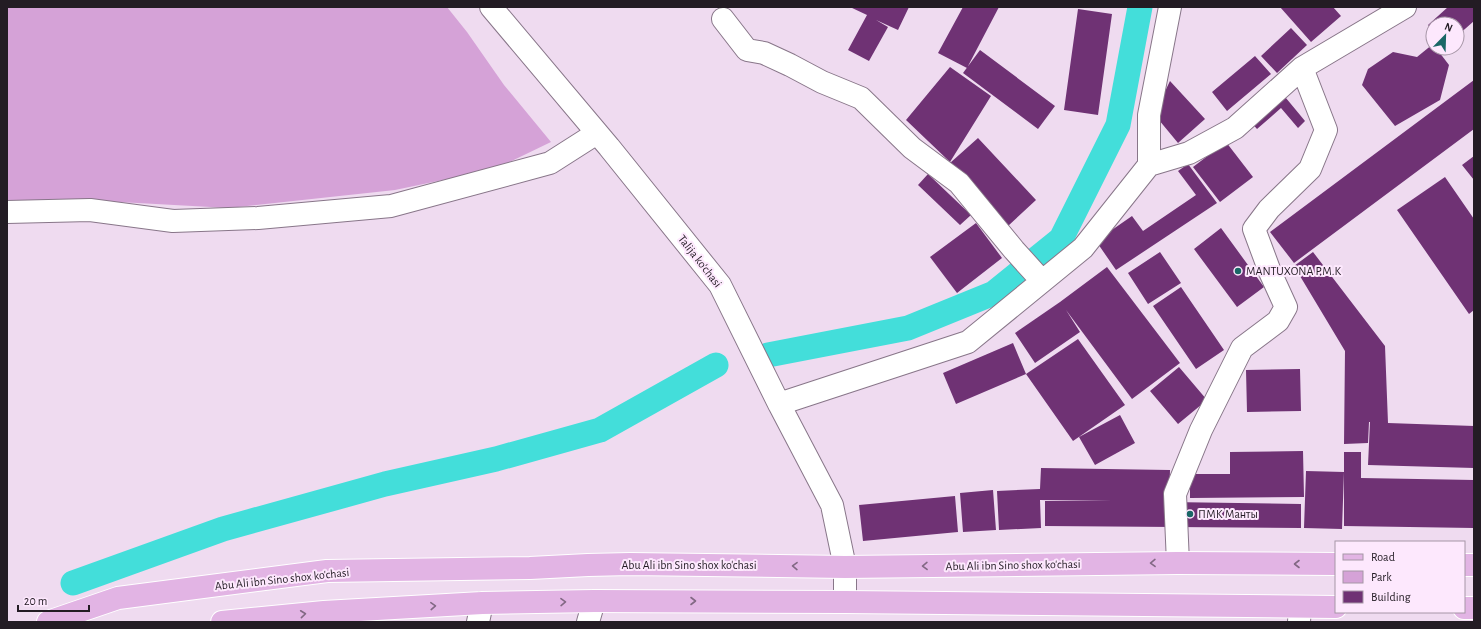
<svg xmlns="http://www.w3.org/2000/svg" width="1481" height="629" viewBox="0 0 1481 629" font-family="'Alegreya Sans',sans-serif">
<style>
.green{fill:#d5a2d7}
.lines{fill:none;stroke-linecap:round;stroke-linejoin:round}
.canal{stroke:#43deda;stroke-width:25}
.building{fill:#6f3274}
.minor-casing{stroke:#887689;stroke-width:24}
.major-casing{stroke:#fff;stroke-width:24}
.minor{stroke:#fff;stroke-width:22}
.major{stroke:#e2b4e4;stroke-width:22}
.oneway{stroke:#826884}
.poi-dot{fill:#1a6766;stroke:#fde8fd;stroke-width:1.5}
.labels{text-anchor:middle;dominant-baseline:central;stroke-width:4;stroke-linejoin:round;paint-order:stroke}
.street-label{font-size:12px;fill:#231c24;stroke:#fde8fd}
.poi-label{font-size:12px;fill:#231c24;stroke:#fde8fd;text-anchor:start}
</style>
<rect width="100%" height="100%" fill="#efdbf0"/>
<path class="green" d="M7 7H447L467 32 504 85 551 142 495 169 395 190 229 208 101 201 7 203Z"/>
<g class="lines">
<path class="canal" d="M768 355 908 328 994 293 1061 239 1118 125 1140 7
M73 583 223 529 385 484 496 459 600 430 716 365"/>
</g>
<path class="building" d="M850 7H909L898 30 876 20 888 27 869 61 848 50 867 15Z
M963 7H999L967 68 938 53Z
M1280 7H1333L1341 16 1311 42Z
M1448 7H1474V21L1457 36V24H1433V31L1428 25Z
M1078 9 1112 14 1098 115 1064 110Z
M1291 28 1307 45 1277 73 1261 56Z
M1433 44V48H1436L1449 65 1440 100 1395 126 1362 85 1368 69 1393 52 1417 57Z
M980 50 1055 106 1038 129 963 73Z
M1255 56 1271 74 1227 111 1212 92Z
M950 67 991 96 950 162 906 120Z
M1474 80V129L1294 263 1270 232Z
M1170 81 1205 119 1178 143 1154 114Z
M1281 92 1305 121 1298 128 1281 108 1257 129 1249 120Z
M978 138 1036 200 1008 226 950 163Z
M1226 142 1253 177 1220 202 1193 167Z
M1474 156V180L1462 165Z
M1188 164 1217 203 1116 270 1096 241 1132 216 1143 231 1196 195 1178 171Z
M928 174 971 215 960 225 918 185Z
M1445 177 1474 219V310L1469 314 1397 210Z
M976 223 1002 258 957 293 930 257Z
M1221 228 1264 287 1237 307 1194 249Z
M1160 252 1181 283 1148 304 1128 273Z
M1313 252 1385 346 1388 423 1474 426V468L1368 465 1370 422H1369L1368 443 1344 444 1345 351 1294 266Z
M1107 267 1180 363 1132 399 1066 310 1080 332 1035 363 1015 333 1060 302Z
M1181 287 1224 350 1196 369 1153 306Z
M1078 339 1125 405 1073 441 1026 374Z
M1013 343 1026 374 956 404 943 373Z
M1179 367 1207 400 1178 424 1150 391Z
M1300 369 1301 411 1247 412 1246 370Z
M1120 415 1135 443 1095 465 1079 437Z
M1303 451 1304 497 1190 498V474H1230V452Z
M1344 452H1361V495V478L1474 480V528L1344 526Z
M1041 468 1170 470 1169 502 1301 504V528L1045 526V501H1112L1040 500 1041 528 999 530 997 491 1040 489Z
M1306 471 1344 472 1342 529 1304 528Z
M993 490 996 530 963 532 960 493Z
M955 496 958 532 863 541 859 505Z"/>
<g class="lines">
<defs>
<path id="minor" d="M491 7 609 147 720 285 779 404 832 505 845 567V602
M723 19 747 50 764 53 790 65 822 82 861 98 912 148 959 183 1014 250 1042 281
M1149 165 1189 153 1235 128 1302 68 1405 7
M7 212 90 210 173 221 258 218 391 206 550 163 597 133
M779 404 968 342 1083 248 1149 165V115L1170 7
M1178 563 1175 494 1201 430 1242 348 1278 321 1286 307 1270 272 1254 229 1269 209 1310 169 1326 130 1302 68
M478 622 482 603
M588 622 594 601
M1299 622 1300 607"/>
<path id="major" d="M1464 565H1474
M1464 608H1474
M48 622 118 598 327 571 530 568 588 565 630 564 845 567 1178 563 1336 564
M222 622 324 612 482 603 594 601 845 602 1336 607"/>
</defs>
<use href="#minor" class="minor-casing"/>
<use href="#major" class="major-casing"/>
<use href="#minor" class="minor"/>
<use href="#major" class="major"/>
</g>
<defs><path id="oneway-chevron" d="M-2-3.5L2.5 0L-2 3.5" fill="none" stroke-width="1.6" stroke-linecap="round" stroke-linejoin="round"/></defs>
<g class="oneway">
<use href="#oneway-chevron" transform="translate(1153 563) rotate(179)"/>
<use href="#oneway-chevron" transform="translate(1297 564) rotate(-180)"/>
<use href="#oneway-chevron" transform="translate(795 566) rotate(-179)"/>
<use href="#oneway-chevron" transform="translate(925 566) rotate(179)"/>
<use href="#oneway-chevron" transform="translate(693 601)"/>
<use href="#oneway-chevron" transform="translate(563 602) rotate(-1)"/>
<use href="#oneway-chevron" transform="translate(433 606) rotate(-3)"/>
<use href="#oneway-chevron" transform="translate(303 614) rotate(-6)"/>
</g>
<g class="poi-dot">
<circle cx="1238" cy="271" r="4"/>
<circle cx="1190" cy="514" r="4"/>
</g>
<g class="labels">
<g class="street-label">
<text transform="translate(700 261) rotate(52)">Talija ko'chasi</text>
<text x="689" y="565">Abu Ali ibn Sino shox ko'chasi</text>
<text transform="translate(1013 565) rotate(-1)">Abu Ali ibn Sino shox ko'chasi</text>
<text transform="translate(282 579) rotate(-6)">Abu Ali ibn Sino shox ko'chasi</text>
</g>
<g class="poi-label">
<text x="1246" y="271">MANTUXONA P.M.K</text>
<text x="1198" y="514">ПМК Манты</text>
</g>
</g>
<rect width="1481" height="629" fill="none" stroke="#231c24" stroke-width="16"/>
<rect x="1335" y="541" width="130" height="72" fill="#fde8fd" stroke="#a696a6"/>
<rect x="1343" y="554" width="20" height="6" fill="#e2b4e4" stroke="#a696a6"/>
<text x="1371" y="561" font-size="12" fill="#231c24">Road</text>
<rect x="1343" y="571" width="20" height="12" fill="#d5a2d7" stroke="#a696a6"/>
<text x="1371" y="581" font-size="12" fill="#231c24">Park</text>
<rect x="1343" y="591" width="20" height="12" fill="#6f3274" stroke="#a696a6"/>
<text x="1371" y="601" font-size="12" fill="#231c24">Building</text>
<g transform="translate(1445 36) rotate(23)"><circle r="19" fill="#fde8fd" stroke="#a696a6"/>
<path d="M0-3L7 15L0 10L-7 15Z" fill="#1a6766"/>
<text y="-6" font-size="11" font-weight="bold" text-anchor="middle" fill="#231c24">N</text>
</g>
<path d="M18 605v6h71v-6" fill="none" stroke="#231c24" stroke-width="2"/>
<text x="24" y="605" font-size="12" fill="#231c24" stroke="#fde8fd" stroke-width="3" paint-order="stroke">20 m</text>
</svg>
